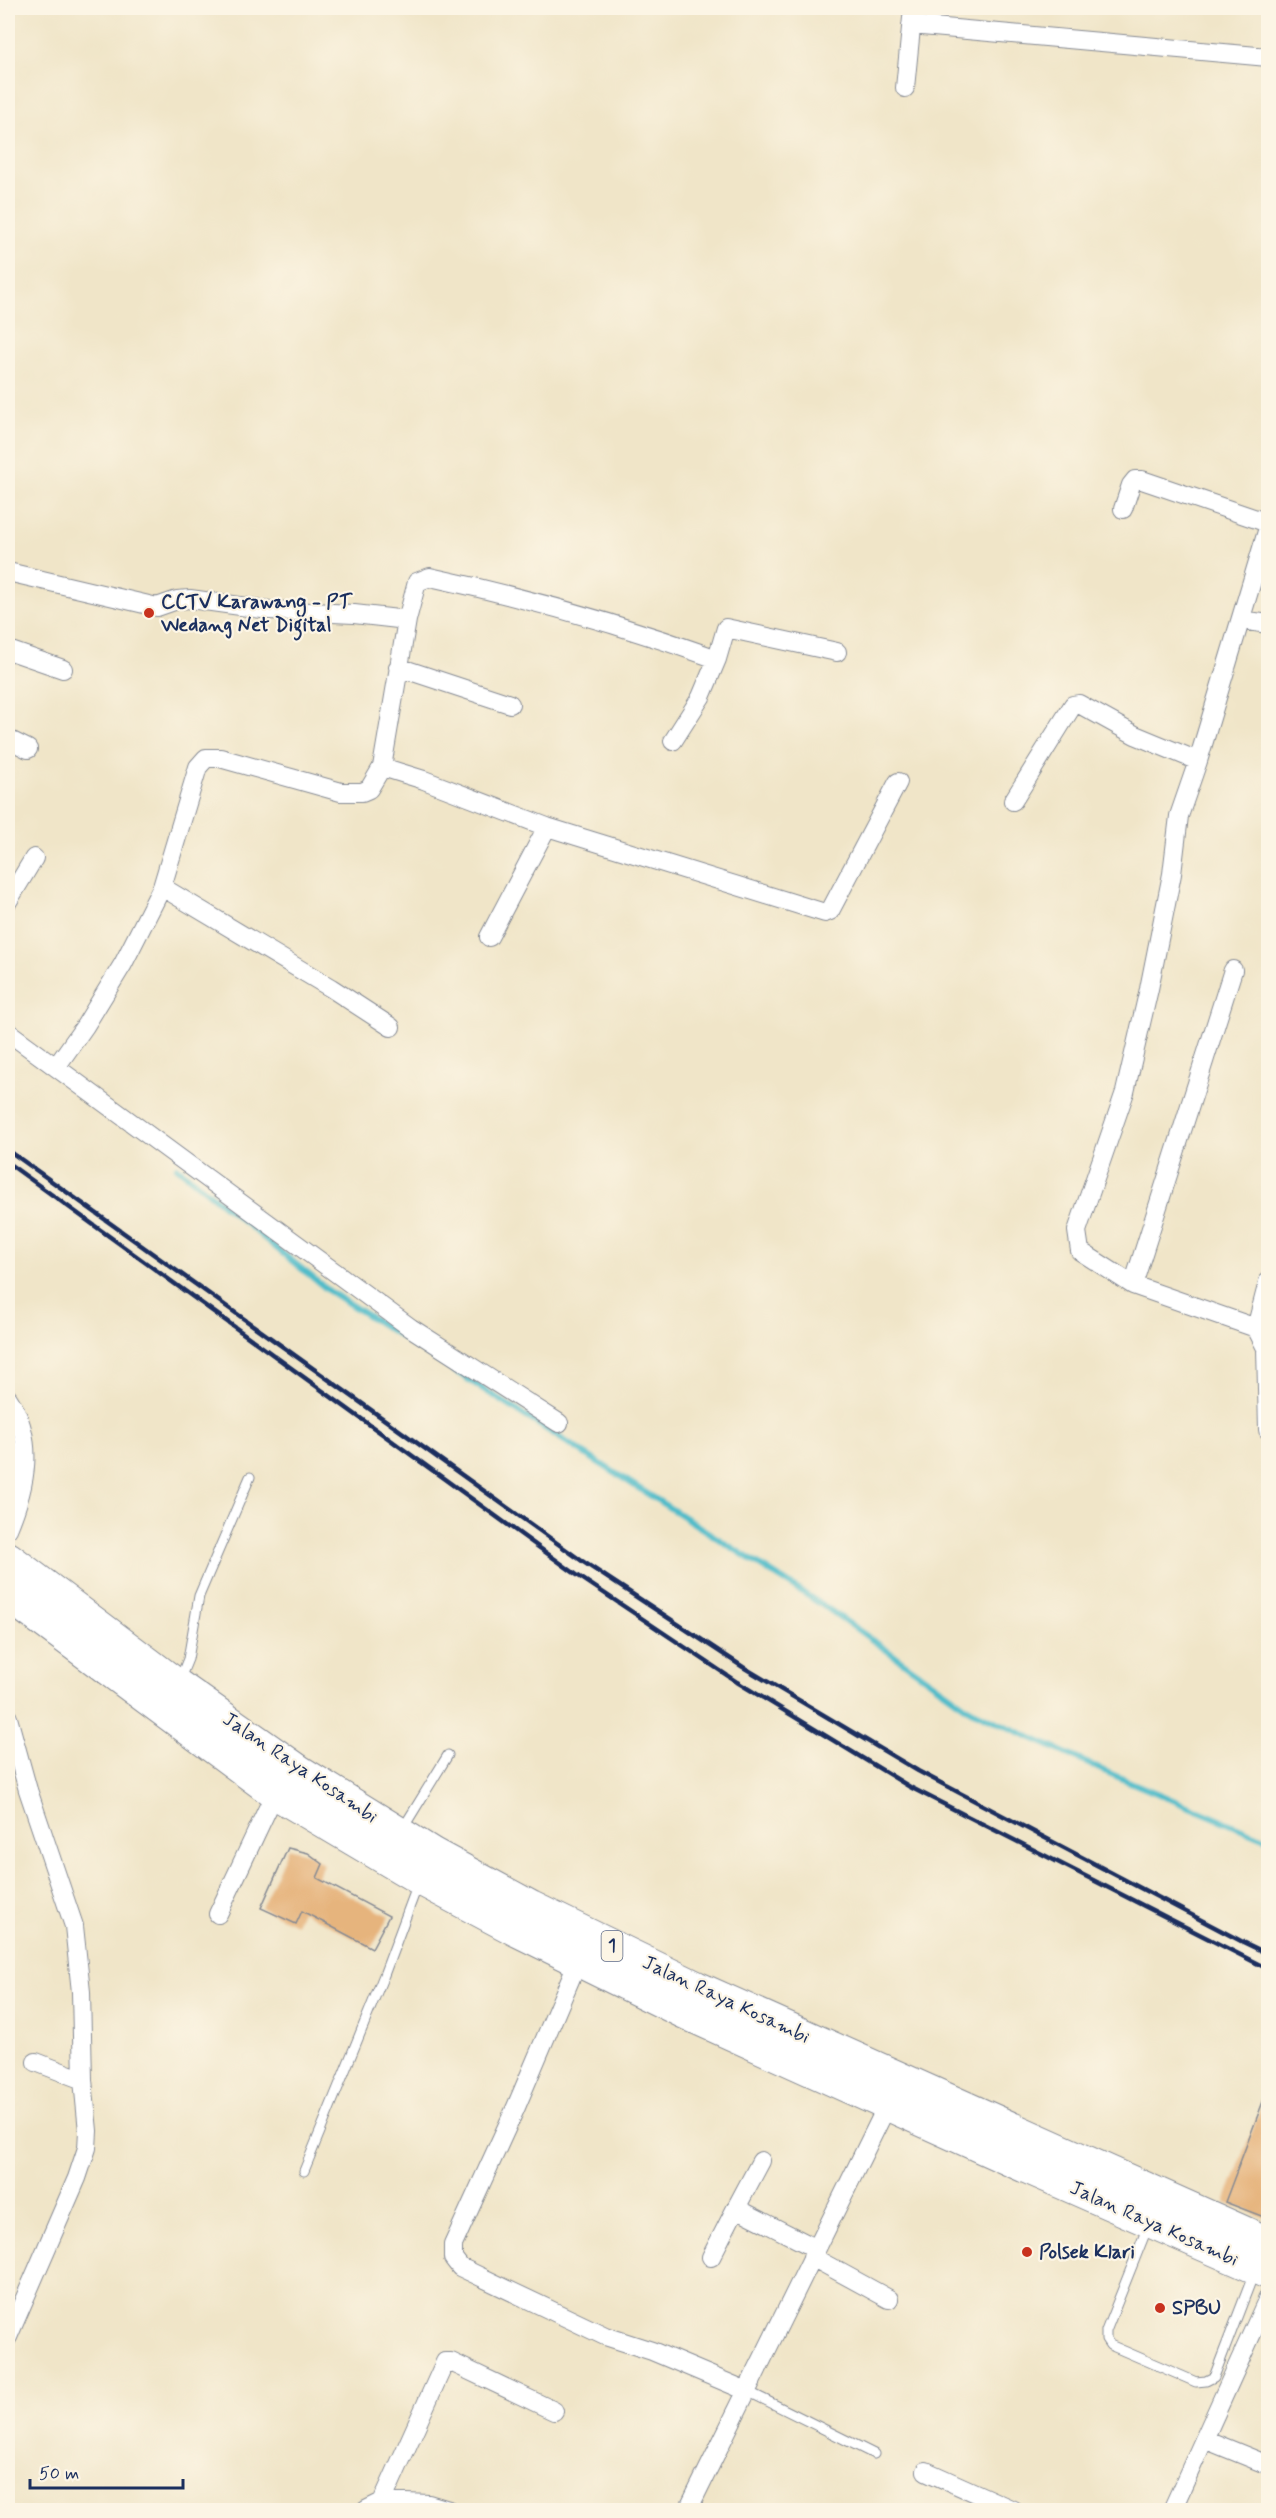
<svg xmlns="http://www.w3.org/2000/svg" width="1276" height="2518" viewBox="0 0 1276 2518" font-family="Mynerve,sans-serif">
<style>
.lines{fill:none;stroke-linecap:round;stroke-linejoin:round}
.stream{stroke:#4fbcc9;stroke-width:6}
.building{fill:#e6b47d}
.service-casing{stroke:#868a93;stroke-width:11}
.minor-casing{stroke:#868a93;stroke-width:20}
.trunk-casing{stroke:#868a93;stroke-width:34}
.service{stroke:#fff;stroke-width:9}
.minor{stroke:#fff;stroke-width:18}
.trunk{stroke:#fff;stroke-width:32}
.rail{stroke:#1b2f5e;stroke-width:4.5}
.poi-dot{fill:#c8321e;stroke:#fcf5e5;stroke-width:2}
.labels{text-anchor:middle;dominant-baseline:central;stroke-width:4.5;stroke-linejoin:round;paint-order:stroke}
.shield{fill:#fcf5e5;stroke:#5e6a86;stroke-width:1.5}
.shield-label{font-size:18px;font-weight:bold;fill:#1b2f5e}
.poi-label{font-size:20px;font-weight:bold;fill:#1b2f5e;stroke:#fcf5e5;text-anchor:start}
.street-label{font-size:20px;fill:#1b2f5e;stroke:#fcf5e5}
</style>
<rect width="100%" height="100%" fill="#fcf5e5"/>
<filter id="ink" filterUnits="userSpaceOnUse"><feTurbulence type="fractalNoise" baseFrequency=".0167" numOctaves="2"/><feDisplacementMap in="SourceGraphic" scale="12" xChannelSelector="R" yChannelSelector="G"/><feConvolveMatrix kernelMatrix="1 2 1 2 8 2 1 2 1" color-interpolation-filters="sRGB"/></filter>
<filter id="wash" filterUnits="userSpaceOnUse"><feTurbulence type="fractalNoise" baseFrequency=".008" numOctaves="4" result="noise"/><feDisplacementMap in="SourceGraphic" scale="24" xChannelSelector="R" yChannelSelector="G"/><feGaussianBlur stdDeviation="1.35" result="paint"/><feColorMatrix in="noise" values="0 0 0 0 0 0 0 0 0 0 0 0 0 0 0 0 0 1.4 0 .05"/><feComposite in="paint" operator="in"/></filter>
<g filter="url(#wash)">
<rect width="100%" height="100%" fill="#f0e5c8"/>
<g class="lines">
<path class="stream" d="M177 1167 329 1291 827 1608 971 1710 1104 1771 1268 1840"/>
</g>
<g id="blocks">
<path class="building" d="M288 1848 308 1853 323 1864 317 1878 389 1916 372 1948 302 1911 296 1924 261 1908Z
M1267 2091 1269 2092V2219L1225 2202Z"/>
</g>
</g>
<g filter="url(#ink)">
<use href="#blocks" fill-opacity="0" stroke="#868a93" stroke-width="1.5"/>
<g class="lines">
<defs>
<path id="service" d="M179 1681 188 1659 199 1596 250 1477
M402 1830 448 1755
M304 2171 384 1975 418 1884
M1148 2226 1106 2331V2339L1110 2345 1196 2382 1206 2381 1214 2377 1254 2273
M747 2391 874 2454"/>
<path id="minor" d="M911 25 1268 57
M905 88 913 8
M1123 509 1131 485 1135 480H1142L1268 523
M1268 528 1198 761 1179 816 1172 874 1149 989 1125 1092 1077 1231 1080 1251 1133 1285 1256 1328 1266 1348 1268 1430
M8 572 157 607 177 600 190 599 269 610 354 614 407 620
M1242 620 1268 624
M8 650 63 669
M717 659C623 625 528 598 430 577L417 582 407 620 382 767 424 780 547 827 825 913 830 911 898 782
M398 667 510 704
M8 739 28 749
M673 741 701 697 717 659 726 628 837 652
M1013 801 1073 705 1079 704 1135 735 1198 761
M162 887 198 767 206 758H220L341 792H362L369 789 382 767
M8 901 34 858
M489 937 547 827
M8 1032 411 1328 559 1423
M56 1067 85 1026 123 964 162 887 331 988 391 1027
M1133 1285 1233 970
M1256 1328 1268 1282
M8 1398C36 1440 26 1486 8 1529
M8 1718 28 1790 74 1926 81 1992 83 2080 88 2131 87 2148 77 2178 8 2337
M218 1914 275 1793
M578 1961 516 2107 453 2245V2258L460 2267 605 2336 652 2351 747 2391
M36 2062 83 2080
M736 2208 761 2161
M711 2257 736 2208 815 2248
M812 2257 889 2299
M1204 2439 1268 2465
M926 2471 1013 2510
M382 2502 445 2362H451L554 2411
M366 2510 382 2502 429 2504 449 2510
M688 2510 888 2104
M1172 2510 1268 2298"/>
<path id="trunk" d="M8 1558 177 1685 299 1771 433 1854 531 1907 696 1987 1268 2243
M8 1595 275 1793 420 1879 518 1931 683 2012 1010 2160 1268 2273"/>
</defs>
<use href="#service" class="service-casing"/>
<use href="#minor" class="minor-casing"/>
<use href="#trunk" class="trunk-casing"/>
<use href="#service" class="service"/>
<use href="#minor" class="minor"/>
<use href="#trunk" class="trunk"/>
<path class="rail" d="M8 1150 582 1561 743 1667 918 1771 1241 1941 1268 1954
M8 1163 577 1575 737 1682 910 1787 1268 1969"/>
</g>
</g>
<g class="poi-dot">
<circle cx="149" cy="613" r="6"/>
<circle cx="1027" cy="2252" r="6"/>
<circle cx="1160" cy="2308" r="6"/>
</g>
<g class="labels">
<rect class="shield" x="601.5" y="1931" width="21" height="30" rx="4.5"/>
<g class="shield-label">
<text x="612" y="1946">1</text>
</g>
<g class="poi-label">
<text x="161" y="602">CCTV Karawang - PT<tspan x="161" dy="23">Wedang Net Digital</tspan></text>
<text x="1039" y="2252">Polsek Klari</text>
<text x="1172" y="2308">SPBU</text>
</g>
<g class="street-label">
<text transform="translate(300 1768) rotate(34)">Jalan Raya Kosambi</text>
<text transform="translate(726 2000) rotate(25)">Jalan Raya Kosambi</text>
<text transform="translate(1154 2224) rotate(24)">Jalan Raya Kosambi</text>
</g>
</g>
<rect width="1276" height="2518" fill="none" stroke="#fcf5e5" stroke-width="30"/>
<path d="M30 2479v9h153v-9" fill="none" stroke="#1b2f5e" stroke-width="3"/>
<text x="39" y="2479" font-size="18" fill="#1b2f5e" stroke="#fcf5e5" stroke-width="4.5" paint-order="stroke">50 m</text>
</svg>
